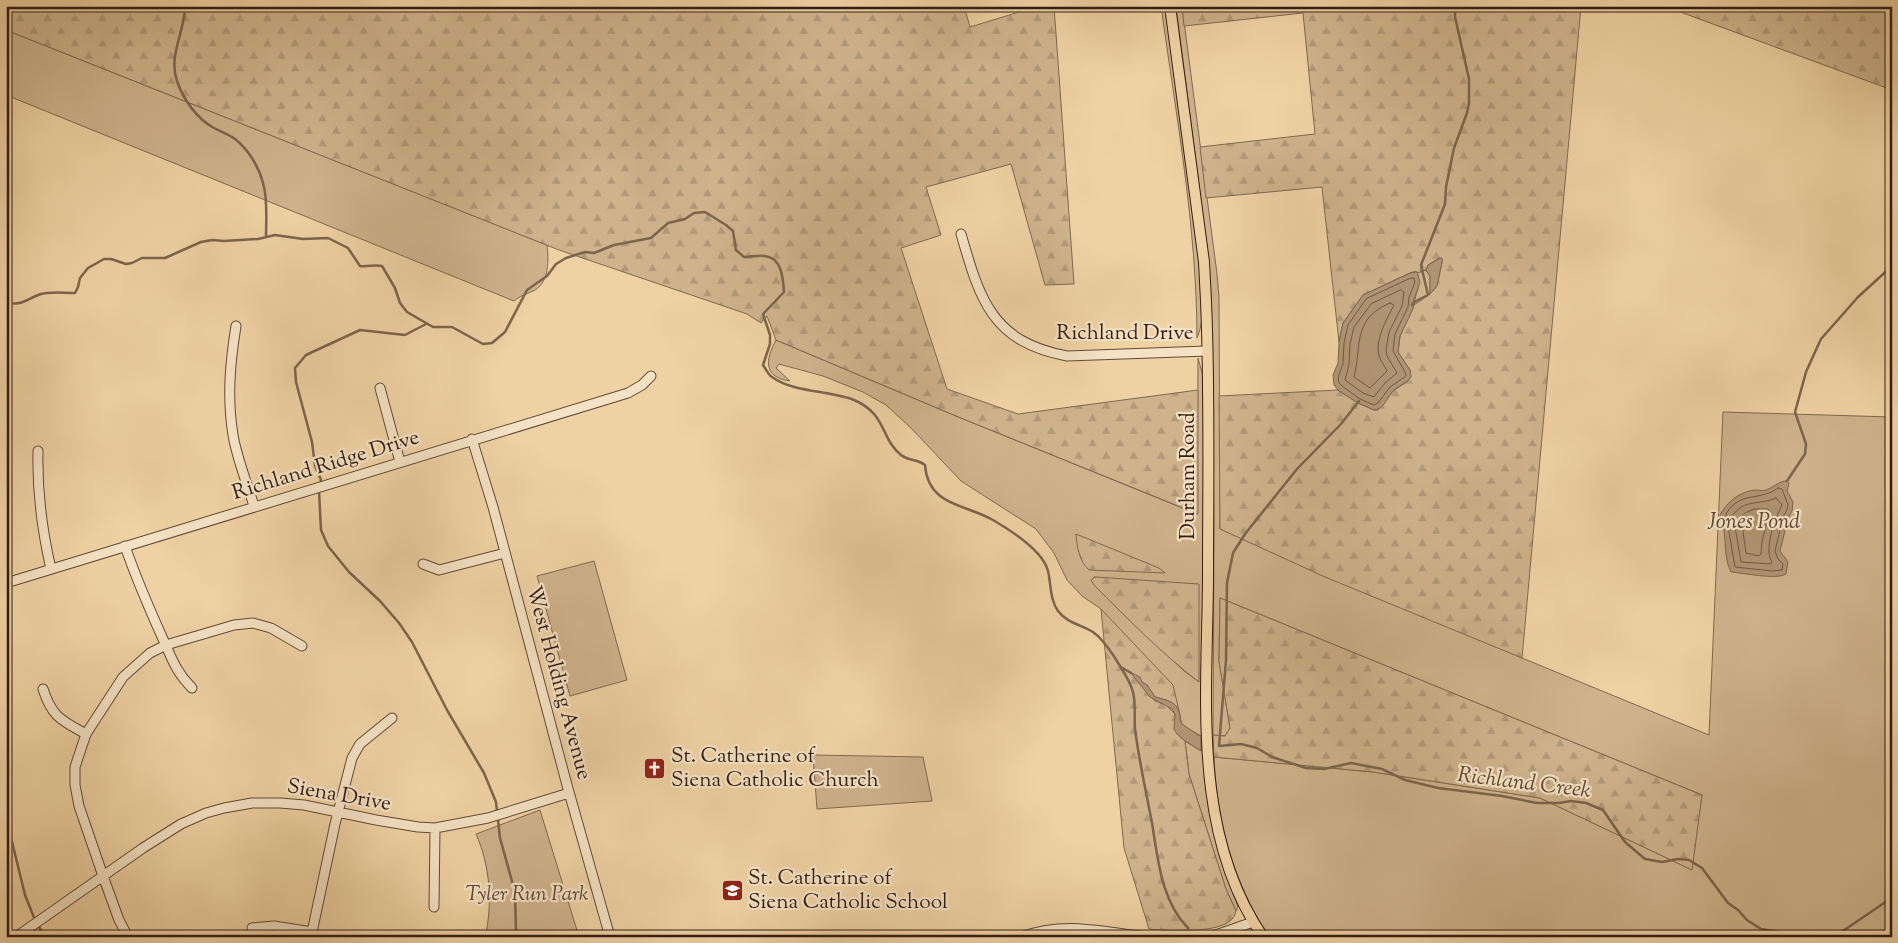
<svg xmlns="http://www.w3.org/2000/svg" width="1898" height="943" viewBox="0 0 1898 943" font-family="'Sorts Mill Goudy',serif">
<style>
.green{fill:#cfb38c;stroke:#816850;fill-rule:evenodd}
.forest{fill:url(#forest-firs);stroke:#816850}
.water{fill:#af9473;stroke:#7d644d}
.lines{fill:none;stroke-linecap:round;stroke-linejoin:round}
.shore{stroke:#715844;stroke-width:1}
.stream{stroke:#7d644d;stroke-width:2.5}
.minor-casing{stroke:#624a38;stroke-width:11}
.major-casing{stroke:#331c14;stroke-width:12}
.minor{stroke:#f5e2c4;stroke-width:9}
.major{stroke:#efd2a4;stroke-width:10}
.labels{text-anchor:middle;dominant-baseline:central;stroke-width:4.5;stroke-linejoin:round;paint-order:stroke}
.street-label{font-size:21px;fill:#331c14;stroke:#f5e2c4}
.poi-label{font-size:21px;fill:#331c14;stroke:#f5e2c4;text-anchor:start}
.park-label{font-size:21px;font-style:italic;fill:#624938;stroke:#f5e2c4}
.water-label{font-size:22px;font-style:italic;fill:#5e4635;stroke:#f5e2c4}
</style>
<defs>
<pattern id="forest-firs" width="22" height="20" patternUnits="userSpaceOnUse" patternTransform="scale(1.25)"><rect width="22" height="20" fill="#cfb38c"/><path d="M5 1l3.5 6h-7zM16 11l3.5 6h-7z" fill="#b29978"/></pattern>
</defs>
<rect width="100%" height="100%" fill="#efd2a4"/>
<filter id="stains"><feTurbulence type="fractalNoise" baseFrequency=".004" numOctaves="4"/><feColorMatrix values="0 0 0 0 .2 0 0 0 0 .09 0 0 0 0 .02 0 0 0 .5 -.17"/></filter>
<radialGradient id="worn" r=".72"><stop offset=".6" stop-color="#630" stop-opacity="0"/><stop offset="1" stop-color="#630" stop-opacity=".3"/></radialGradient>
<path class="green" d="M1161 6H1165L1171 42C1179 99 1186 156 1193 213 1197 244 1210 311 1197 338 1197 229 1176 115 1161 6Z
M1176 6H1182L1217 274 1219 297 1220 529 1522 658 1709 735 1723 412 1892 417V937H1269C1233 882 1217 822 1214 757L1373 772 1540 798 1691 869 1702 795 1220 598 1219 661 1230 728 1225 736 1213 735 1214 525 1211 299 1208 255Z
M6 30 547 245C549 259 549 282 535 290 527 294 521 295 514 301L6 95Z
M1426 270 1430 276V294L1414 305C1415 292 1422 286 1417 273Z
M776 340 956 416 1197 514 1198 358 1204 380 1205 769C1209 817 1220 862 1238 907L1236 911 1226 889 1189 774 1185 741 1201 751V736L1182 725 1179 711 1101 609 1082 596 1067 580 1054 553 1036 529 961 481 911 428 886 405 863 392 823 376 779 364 776 368 790 381C762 377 766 359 776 340ZM1094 577 1103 578 1199 682 1183 670 1094 585Z
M594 561 627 680 570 696 537 576Z
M813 755 923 757 932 801 817 809Z
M540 810 579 937H485C493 904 490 865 476 834Z"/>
<path class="forest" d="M6 6H964L970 27 1039 6H1054L1074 284 1045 285 1011 164 926 187 941 235 901 248 947 389 1018 414 1198 390V514L956 416 776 340 767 316 761 323 747 314 559 250 6 30Z
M1182 6H1581L1522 658 1325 577 1220 529 1219 396 1338 390 1358 403 1374 410H1378L1393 391 1408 381 1410 370 1398 352 1400 336 1414 305 1430 294 1437 286 1442 262V259L1439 258 1428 265 1426 270 1417 273 1416 271 1410 273 1363 295 1343 323 1339 342 1322 187 1206 198 1200 147 1315 134 1303 13 1184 26Z
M1664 6H1892V90Z
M1076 534 1159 568 1165 573 1089 570C1079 561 1077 547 1076 534Z
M1095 577 1199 584V682C1161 653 1127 618 1094 585L1091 580Z
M1220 598 1702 795 1692 870 1540 798 1373 772 1214 757 1213 735 1225 736 1230 728 1219 661Z
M1101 609 1173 685 1179 711C1173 701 1166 700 1155 697L1147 685 1142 682 1146 692 1155 701 1166 705 1175 714 1177 734 1185 741 1189 774 1226 889 1236 911C1235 913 1235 916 1233 918 1222 934 1167 931 1149 929L1124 848Z"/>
<path class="water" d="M1440 258H1442V262L1437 286 1430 294V276L1426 270 1428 265Z
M1417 272 1420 282 1414 299 1413 309 1400 336 1398 352 1410 370 1411 377C1407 383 1400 385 1394 390 1387 396 1385 409 1374 410L1358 403 1338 390 1334 385 1333 375 1338 363 1339 342 1343 323 1363 295 1410 273Z
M1784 481H1787L1789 483 1787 491 1793 502 1792 511 1788 518 1780 551 1788 562 1786 574C1776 580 1744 573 1731 572 1722 555 1728 532 1720 515 1728 501 1738 493 1754 490 1758 490 1762 491 1766 490 1772 488 1777 483 1784 481Z
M1130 672 1140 677 1142 682 1147 685 1155 697C1164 700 1176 700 1179 712 1181 717 1179 720 1182 724L1198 735 1201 736V751L1185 741 1177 734 1174 729 1175 714 1172 709 1150 697Z"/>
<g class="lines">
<path class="shore" d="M1411 278H1414L1415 282 1409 297 1408 307 1395 334 1393 351 1405 372 1406 376 1390 387 1378 403 1374 405 1360 399 1342 386 1339 383 1338 377 1343 364 1344 343 1348 325 1366 299Z
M1401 290 1404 292 1402 306 1389 332 1386 350 1387 356 1397 373 1385 383 1374 397 1363 393 1345 380 1349 365 1350 344 1354 327 1371 304Z
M1390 303 1394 305C1386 321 1375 339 1379 356 1381 362 1385 366 1387 371L1370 388 1354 377C1362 345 1352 319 1390 303Z
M1778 488 1782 489 1788 505 1787 510 1783 517 1775 551 1778 559 1783 564 1782 570 1772 571 1735 567 1726 514C1740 490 1760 502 1778 488Z
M1776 498 1782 505C1776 516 1768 538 1769 552 1769 556 1771 559 1772 563L1770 564 1741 562 1733 515C1744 499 1761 505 1776 498Z
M1755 509H1768L1770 511 1762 541 1761 554 1759 556 1746 553 1741 517 1745 513Z"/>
<path class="stream" d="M185 6C185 32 168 55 177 81 183 99 197 119 214 128 221 132 228 134 235 139 248 149 259 167 263 183 268 199 266 220 266 237
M6 302C21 307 28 298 41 294 52 291 63 293 75 293L78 287 80 278 88 268 104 259H111L126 264 132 263 142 258H165L201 242 212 240 224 241 258 239 275 235 303 239 328 238 348 248 360 266C369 267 374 264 382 266L395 288 400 303 407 312 433 327H452L483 344 492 343 505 332 527 290 547 276 556 264 566 258 585 252 594 253 614 245 651 238 668 223 685 219 694 213 705 212 726 225 733 231 736 250 744 257C751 257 758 255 765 256 782 258 783 278 784 292L763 314 770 335V344L763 365C766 369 768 375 772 377 794 393 829 390 854 400 887 414 880 438 901 455 908 461 918 459 925 465 928 506 965 504 993 520 1010 530 1043 551 1048 571 1051 584 1050 600 1058 611 1067 623 1082 625 1093 632 1103 639 1109 649 1115 658 1121 668 1130 680 1133 692 1136 704 1134 717 1135 729 1139 761 1146 791 1152 823 1158 859 1161 901 1188 928
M1412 305 1414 302 1428 295 1421 265 1445 204 1446 187 1454 148 1467 113 1469 103V79L1455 17V6
M1359 401 1341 424 1297 469 1245 534 1233 553 1227 583 1226 660 1219 746 1241 744 1257 748 1272 757 1306 768 1324 769 1351 763 1382 769 1405 780 1438 788 1502 796 1537 803H1559L1571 801 1586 803 1603 810 1625 842 1645 859 1662 862 1678 859 1689 860 1702 868 1728 903 1738 910 1747 920 1761 929 1812 937
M1787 481 1805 454 1806 444 1795 412 1806 372 1815 352 1821 339 1858 297 1892 266
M320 485 321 480 315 466 312 442 296 382 295 368 306 355 360 330 405 335 426 324
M319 491 321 530 328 546 349 572 380 601 399 623 412 642 447 710 484 773 496 802 500 838 515 892 516 931
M1121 667 1131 673
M6 817 25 895 35 920
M38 925 45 937
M1817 937 1837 935 1884 903 1892 900"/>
<defs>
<path id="minor" d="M961 234C980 300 992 342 1067 356L1207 351
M236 326C230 363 227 398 233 435 237 459 247 483 254 506
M380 388 400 462
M472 439 493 507 567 785 610 937
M38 451C37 491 42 530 51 569
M125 546C136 578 149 608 163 639 172 659 176 672 192 688
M423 564 439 570 505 553
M6 583 628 393 642 385 651 376
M43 689C52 717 61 720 86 734
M434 907 435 828
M252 928 274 926 312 932
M16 937 143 848 181 824 206 813 224 808 252 803H280L304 805 376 820 418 827 435 828 488 818 569 793
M128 937 119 920 103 876 79 806 75 785V767L86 734 123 677 150 653 166 645 234 625 253 623 271 628 302 646
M311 937 335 824 352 758 360 744 392 718
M1021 937C1067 920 1104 933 1150 937
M1210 937 1253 922"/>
<path id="major" d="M1170 6 1204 262 1206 301C1210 394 1208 488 1208 581 1207 699 1192 834 1263 937"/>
</defs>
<use href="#minor" class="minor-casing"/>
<use href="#major" class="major-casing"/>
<use href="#minor" class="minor"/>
<use href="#major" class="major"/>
</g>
<defs>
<symbol id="church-square" viewBox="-11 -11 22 22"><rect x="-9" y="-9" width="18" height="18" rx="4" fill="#8f2418" stroke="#f5e2c4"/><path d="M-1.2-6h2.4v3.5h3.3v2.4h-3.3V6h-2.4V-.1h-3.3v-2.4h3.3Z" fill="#fff"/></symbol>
<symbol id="school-square" viewBox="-11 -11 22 22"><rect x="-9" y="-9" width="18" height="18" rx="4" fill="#8f2418" stroke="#f5e2c4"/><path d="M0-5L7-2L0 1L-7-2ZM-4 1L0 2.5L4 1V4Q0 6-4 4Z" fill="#fff"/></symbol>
</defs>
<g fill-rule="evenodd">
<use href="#church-square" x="642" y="756" width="25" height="25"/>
<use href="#school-square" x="720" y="878" width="25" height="25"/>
</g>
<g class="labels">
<g class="street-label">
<text x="1125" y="334">Richland Drive</text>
<text transform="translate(326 466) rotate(-17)">Richland Ridge Drive</text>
<text transform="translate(1189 476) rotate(-90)">Durham Road</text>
<text transform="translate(558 683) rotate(75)">West Holding Avenue</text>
<text transform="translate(339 796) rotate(10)">Siena Drive</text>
</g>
<g class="poi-label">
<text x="671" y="757">St. Catherine of<tspan x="671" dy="24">Siena Catholic Church</tspan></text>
<text x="748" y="879">St. Catherine of<tspan x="748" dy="24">Siena Catholic School</tspan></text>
</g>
<g class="park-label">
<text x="527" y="895">Tyler Run Park</text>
</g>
<g class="water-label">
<text x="1754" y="523">Jones Pond</text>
<text transform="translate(1524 784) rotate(7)">Richland Creek</text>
</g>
</g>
<rect width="1898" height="943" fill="none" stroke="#efd2a4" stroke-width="25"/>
<rect x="8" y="8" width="1883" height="928" fill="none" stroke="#331c14" stroke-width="2.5"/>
<rect x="12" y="12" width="1873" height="918" fill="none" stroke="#331c14"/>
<rect width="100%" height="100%" filter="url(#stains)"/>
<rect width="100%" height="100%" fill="url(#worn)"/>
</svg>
